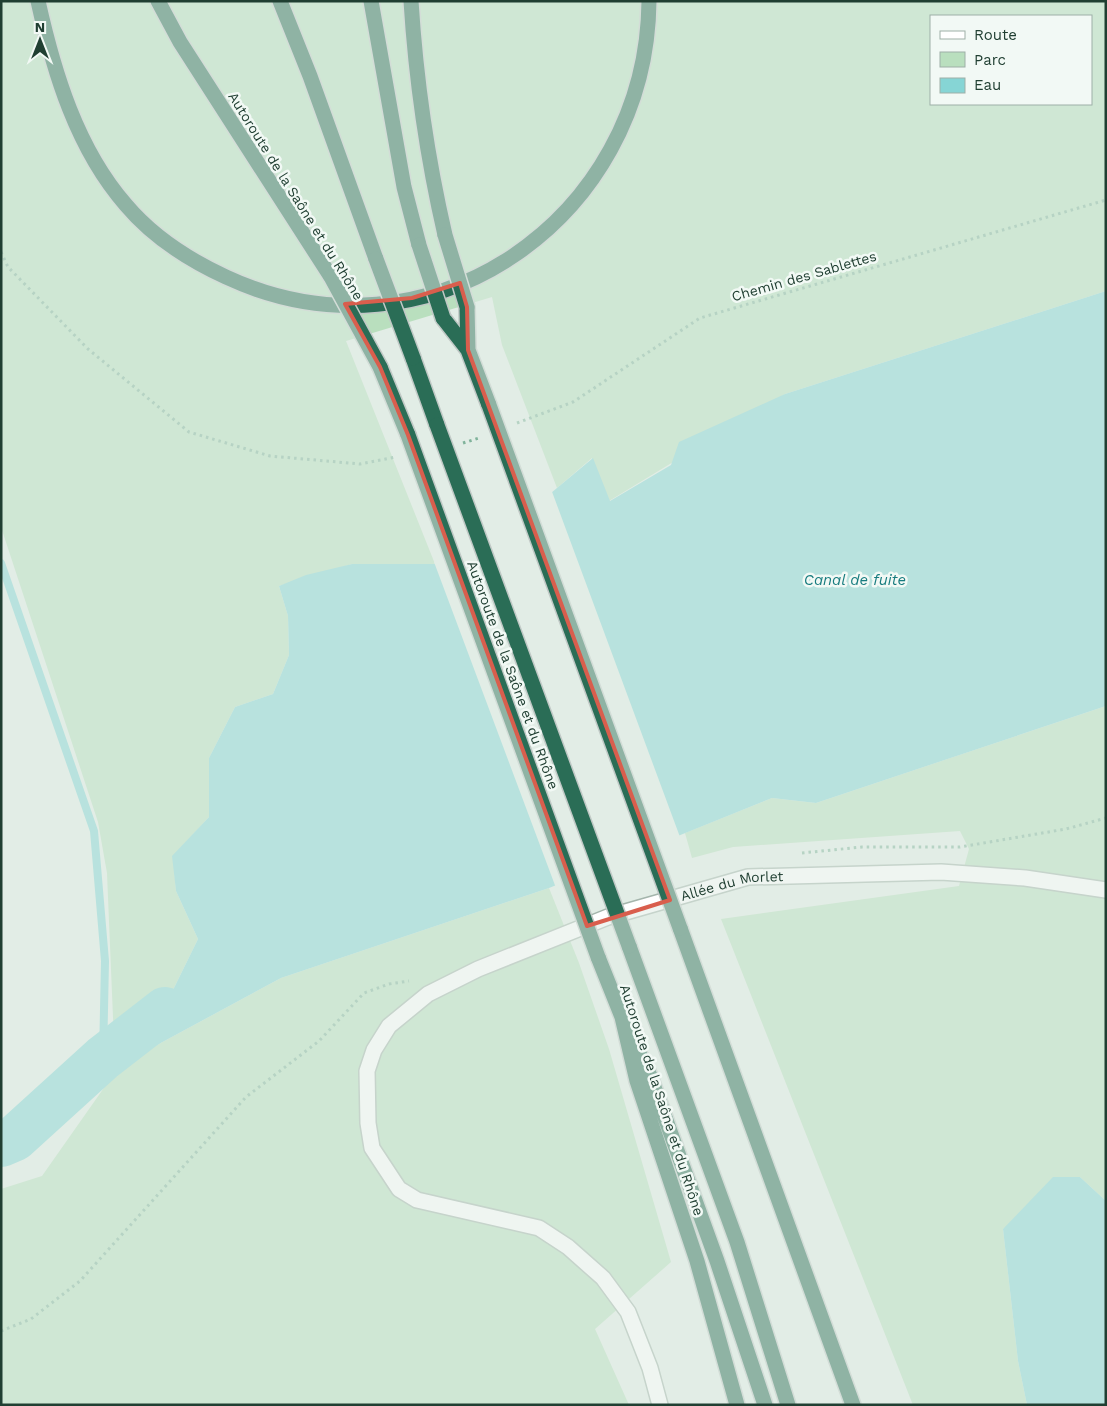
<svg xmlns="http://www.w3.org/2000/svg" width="1107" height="1406" viewBox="0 0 1107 1406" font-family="'Work Sans',sans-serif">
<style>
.green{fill:#b9dfbe;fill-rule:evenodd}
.water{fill:#86d5d5}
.pier{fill:#e2ede6}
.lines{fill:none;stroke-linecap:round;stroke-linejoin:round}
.stream{stroke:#86d5d5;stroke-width:8}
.river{stroke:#86d5d5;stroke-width:46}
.minor-casing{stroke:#a4b5ac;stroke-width:18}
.highway-casing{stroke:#c1c9c6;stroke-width:18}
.path{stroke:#80b39b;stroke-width:3;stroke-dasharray:2.5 4;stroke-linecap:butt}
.minor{stroke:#fff;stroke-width:15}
.highway{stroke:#2a6d56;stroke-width:15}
.highway-bridge-casing{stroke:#c1c9c6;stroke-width:18;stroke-linecap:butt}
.highway-bridge{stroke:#2a6d56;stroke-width:15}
.marked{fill:none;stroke:#d95e4d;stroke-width:4;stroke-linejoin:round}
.labels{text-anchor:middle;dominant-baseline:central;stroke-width:5;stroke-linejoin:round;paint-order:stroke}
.street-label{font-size:14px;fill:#203f32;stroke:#f2f9f5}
.water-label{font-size:15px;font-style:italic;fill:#177c7f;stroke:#f2f9f5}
</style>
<rect width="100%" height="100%" fill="#e2ede6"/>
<path class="green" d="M1 1H1106V291L785 394 609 501 592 458 557 488 502 345 492 297 346 341 435 564H352L279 586 288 616 289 655 273 694 235 707 209 758V817L173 856 176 891 198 939 172 992 114 1041 107 873 98 822 1 527ZM931 16H1091V104H931Z
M1106 706V1201L1080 1177 1003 1229 1018 1361 1027 1405H913L721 919 959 886 969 849 960 831 733 847 692 858 685 833 772 798 816 803Z
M549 888 579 963 609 1049 671 1262 595 1329 629 1405H1V1189L42 1176 120 1065 281 978Z"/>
<path class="water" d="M1106 291V706L816 803 772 798 549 888 281 978 120 1065 114 1041 172 992 198 939 176 891 172 856 209 817V758L235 707 273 694 289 655 288 616 279 586 306 575 352 564H436L527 513 593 458 610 501 671 465 679 442 785 394Z
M1053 1177H1080L1106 1201V1405H1027L1018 1361 1003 1229Z"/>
<path class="pier" d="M551 489 680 837 556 888 434 562 484 529 526 511Z"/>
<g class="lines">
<path class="stream" d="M1 563 94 831 105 961 103 1058"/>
<path class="river" d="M1 1144 15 1138 103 1058 165 1010"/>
<defs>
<g id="minor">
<path id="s1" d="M660 1405 650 1368 628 1312 603 1278 568 1247 539 1228 417 1200 399 1189 372 1148 368 1123 367 1071 374 1050 389 1026 428 994 478 969 608 917 748 877 941 872 1025 878 1106 890"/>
</g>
<path id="highway" d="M38 1C54 73 77 149 126 205 153 237 189 260 226 277 428 371 647 220 649 1
M158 1 180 42 331 277
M280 1 310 76 376 259
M371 1 404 187 419 245
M411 1C416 81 427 157 445 235
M467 307 468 350 489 405
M443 318 468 350
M413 358 437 425
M380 367 408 435
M680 928 853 1405
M629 946 737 1242 788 1405
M598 957 622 1017 637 1081 697 1261 737 1405
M634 1043 650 1076 717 1261 765 1405"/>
</defs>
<use href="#minor" class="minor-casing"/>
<use href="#highway" class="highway-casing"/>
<path class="path" d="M1 252 8 267 88 349 189 432 270 456 360 464 396 457
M517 423 573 402 700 318 1106 200
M463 443 479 438
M802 853 862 847H960L1066 829 1106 818
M1 1331 31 1319 80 1281 246 1097 319 1041 364 993 389 984 409 981"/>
<use href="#minor" class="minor"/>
<use href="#highway" class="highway"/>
<defs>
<path id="highway-bridge" d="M445 235 467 307
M419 245 443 318
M376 259 413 358
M331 277 380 367
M489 405 680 928
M437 425 629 946
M408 435 598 957"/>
</defs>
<use href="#highway-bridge" class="highway-bridge-casing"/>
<use href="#highway-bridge" class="highway-bridge"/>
</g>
<path d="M0 0H1107V1406H0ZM460 283 467 307 468 350 670 900 587 926 408 435 380 367 345 304 412 298Z" fill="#e2ede6" fill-opacity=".55" fill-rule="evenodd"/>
<path class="marked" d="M460 283 467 307 468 350 670 900 587 926 408 435 380 367 345 304 412 298Z"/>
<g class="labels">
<g class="street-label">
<text transform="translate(296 196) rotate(58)">Autoroute de la Saône et du Rhône</text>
<text transform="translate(804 276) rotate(-16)">Chemin des Sablettes</text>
<text transform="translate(513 675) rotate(70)">Autoroute de la Saône et du Rhône</text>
<text stroke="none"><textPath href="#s1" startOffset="920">Allée du Morlet</textPath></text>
<text transform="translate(662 1100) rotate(72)">Autoroute de la Saône et du Rhône</text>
</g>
<g class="water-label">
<text x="855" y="580">Canal de fuite</text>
</g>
</g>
<rect width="1107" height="1406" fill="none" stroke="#203f32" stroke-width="5"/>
<rect x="930" y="15" width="162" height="90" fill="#f2f9f5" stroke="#9eafa7"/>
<rect x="940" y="31" width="25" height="8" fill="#ffffff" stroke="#9eafa7"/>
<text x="974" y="40" font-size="15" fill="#203f32">Route</text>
<rect x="940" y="52" width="25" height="15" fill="#b9dfbe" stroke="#9eafa7"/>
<text x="974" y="65" font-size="15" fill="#203f32">Parc</text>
<rect x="940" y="78" width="25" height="15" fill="#86d5d5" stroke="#9eafa7"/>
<text x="974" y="90" font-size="15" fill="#203f32">Eau</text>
<g transform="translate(40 40)" stroke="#f2f9f5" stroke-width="4" paint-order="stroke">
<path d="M0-4L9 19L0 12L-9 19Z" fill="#203f32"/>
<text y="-8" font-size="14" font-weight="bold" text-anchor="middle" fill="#203f32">N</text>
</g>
</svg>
